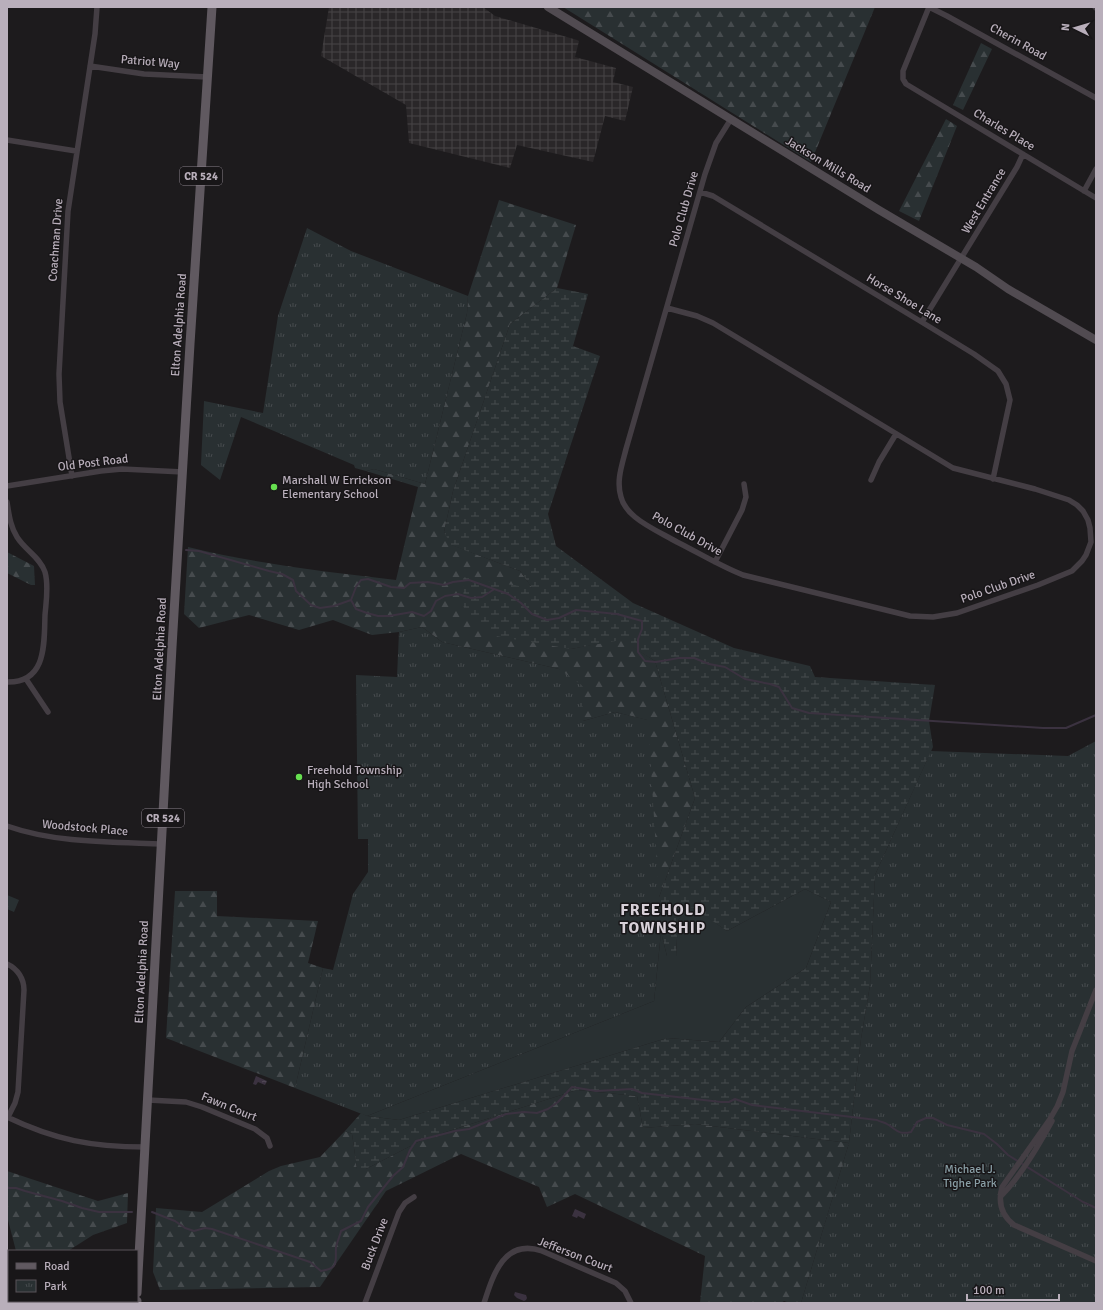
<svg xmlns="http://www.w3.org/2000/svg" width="1103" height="1310" viewBox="0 0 1103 1310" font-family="Signika,sans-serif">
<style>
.industrial{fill:url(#industrial-grid)}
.grass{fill:#293032}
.forest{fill:url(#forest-firs)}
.wetland{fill:url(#wetland-marsh)}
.park{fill:url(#park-tufts)}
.water{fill:url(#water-ripples)}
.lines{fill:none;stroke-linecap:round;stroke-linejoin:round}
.stream{stroke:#3b3240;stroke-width:2}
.street{stroke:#443e44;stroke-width:5.5}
.secondary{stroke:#514b51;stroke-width:8}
.primary{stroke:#605960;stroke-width:9}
.poi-dot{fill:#67e050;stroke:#181618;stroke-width:1.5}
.labels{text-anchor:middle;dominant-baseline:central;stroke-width:3;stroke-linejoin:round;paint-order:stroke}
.shield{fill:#181618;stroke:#89818a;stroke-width:1}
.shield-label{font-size:11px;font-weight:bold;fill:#b9afbb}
.street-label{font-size:12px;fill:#b9afbb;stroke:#181618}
.poi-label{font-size:12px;fill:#b9afbb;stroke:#181618;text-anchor:start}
.park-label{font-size:12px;fill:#889da4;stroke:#181618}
.district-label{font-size:16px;font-weight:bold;letter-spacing:1px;fill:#d7d0d8;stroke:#181618}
</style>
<defs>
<pattern id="industrial-grid" width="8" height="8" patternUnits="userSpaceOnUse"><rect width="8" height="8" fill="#2a2729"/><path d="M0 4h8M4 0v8" fill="none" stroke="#474446"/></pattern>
<pattern id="forest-firs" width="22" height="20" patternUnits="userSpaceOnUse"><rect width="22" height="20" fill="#293032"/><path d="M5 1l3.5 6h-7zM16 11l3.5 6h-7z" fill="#464b4e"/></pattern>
<pattern id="wetland-marsh" width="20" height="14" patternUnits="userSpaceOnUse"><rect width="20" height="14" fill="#293032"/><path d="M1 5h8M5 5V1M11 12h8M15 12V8" fill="none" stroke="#464b4e"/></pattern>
<pattern id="park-tufts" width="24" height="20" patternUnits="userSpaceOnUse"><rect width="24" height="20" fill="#293032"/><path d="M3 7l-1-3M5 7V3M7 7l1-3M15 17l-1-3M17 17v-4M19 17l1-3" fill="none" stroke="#464b4e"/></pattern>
<pattern id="water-ripples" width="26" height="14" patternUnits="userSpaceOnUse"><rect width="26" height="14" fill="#3b3240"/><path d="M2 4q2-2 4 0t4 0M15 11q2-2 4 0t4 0" fill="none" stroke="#554d5a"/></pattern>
</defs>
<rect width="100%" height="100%" fill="#1d1b1d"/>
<path class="industrial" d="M329 7H483L495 16 577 40 579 41 575 57 616 68 613 82 633 87 625 121 605 116 593 162 517 145 510 168 409 143 406 105 321 56Z"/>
<path class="grass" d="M805 889 831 902 806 968 746 1007 719 1042 667 1038 399 1120 367 1116 654 1001 661 932 667 956H676L678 920 692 906 727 931Z"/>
<path class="forest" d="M563 7H875L811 162Z
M981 43 992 49 963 110 953 105Z
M946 119 957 126 919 221 899 211Z
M499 200 576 225 557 288 510 324 453 491 444 532 452 545 520 571 533 589 571 649 621 639 655 661 695 798 658 900 647 720 615 712 583 721 559 669 442 642 422 627 399 632 372 635 333 620 299 630 249 615 199 628 184 614 188 547C257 564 327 572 396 580L418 487 366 471 374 469 425 484 467 313 468 296Z
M7 552 34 566 35 585H31L7 573Z
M175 891H217V916L318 921 308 963 323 968 295 1088 166 1038Z
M7 895 19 900 14 912 7 909Z
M577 1090 637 1096 643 1128 695 1124 849 1143 801 1303H790L784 1301 781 1303H700L705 1256 575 1194 547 1207 539 1187 461 1154 386 1191 320 1287 160 1290 153 1272 156 1208 202 1212 269 1171 281 1166 320 1157 345 1131 352 1134 357 1169H366L424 1139Z
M7 1171 98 1201 128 1193 127 1223 93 1235 68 1251H16L8 1220Z"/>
<path class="wetland" d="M557 288 588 294 573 346 600 356 548 514 556 546 633 603 734 648 810 666 815 677 935 685 929 721 933 747 875 875 870 985 861 1039 849 1143 695 1124 643 1128 637 1096 577 1090 424 1139 366 1169H357L352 1134 345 1131 361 1113 367 1116 399 1120 667 1038 719 1042 746 1007 806 968 831 902 805 889 727 931 692 907 678 920 676 956H667L661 932 658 900 695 798 655 661 621 640 571 649 495 636 464 611 463 577 532 588 520 571 451 545 444 532 453 491 510 324Z"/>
<path class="park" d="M307 228 351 251 468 296 467 313 425 484 374 469 366 471 355 468 354 465 241 417 220 480 201 465 204 401 263 413 278 316Z
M422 627 442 642 559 669 583 686V721L615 712 648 720 661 932 654 1001 367 1116 295 1088 323 968 333 970 353 894 368 872V839H358L356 675 397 677 399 632Z
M1096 741V1303H801L849 1143 861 1039 870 985 875 875 931 751 1068 756Z"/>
<path class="water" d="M256 1076 267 1081 265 1085 258 1082 256 1085 253 1084Z
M575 1209 586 1214 584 1219 578 1216 577 1218 572 1216Z
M515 1292 526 1295 527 1298 526 1300 524 1301 517 1298 514 1295Z"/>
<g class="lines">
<path class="stream" d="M186 550 199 551 269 571 282 574 293 580 296 591 311 605 320 608 334 606 351 600
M493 590 482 597 471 598 458 594 445 596 436 601 431 611 424 616 412 612 389 616H378L367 613 356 609 351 600 356 587 361 580 368 579 391 587 404 588 410 583 428 582 444 585 453 582 469 580 508 594 521 603 532 614 547 620 559 618 576 610 617 614 642 621V629L638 639V652L645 661 656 662 679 658H694L709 664 725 667 745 679 770 684 779 687 792 708 809 713 1043 728H1066L1096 715
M7 1188H16L25 1191 62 1201 82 1208 99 1212H132
M152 1212 175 1221 185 1228 194 1231 205 1228 212 1229 310 1262 321 1271C340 1268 335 1261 336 1247 337 1242 340 1236 341 1231L361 1221 368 1207 393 1176 403 1167 410 1150 416 1141 455 1131 469 1129 506 1114 524 1112 537 1113 548 1109 558 1102 572 1087 596 1091 632 1089 642 1093 721 1102H729L735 1099 752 1105 877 1120C880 1122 884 1122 887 1124 897 1130 898 1135 911 1132L917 1122 926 1118H933L947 1125 984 1134 997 1144 1008 1155 1083 1202 1096 1208"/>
<path class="street" d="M929 7 903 71V79L906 84 1096 198
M929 7 947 16 1096 98
M1095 7 1096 8
M90 66 144 74 207 77
M7 140 76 151
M1084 191 1096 169
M700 192 713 196 920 321 974 354 998 371 1006 384 1010 400 993 479
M667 308 697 316 713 323 953 468 1035 489 1069 500 1077 505 1083 511 1088 520 1090 528 1091 542 1086 555 1082 561 1072 571 1038 585 957 613 933 617 910 616 743 575C720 566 699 553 677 542 663 534 647 527 635 517 629 512 623 505 621 497 616 481 622 465 626 449L705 174 716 143 731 119
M922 322 1017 167 1023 154
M72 476 60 402 59 374 68 211 95 34 97 7
M871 480 879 462 896 434
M7 486 101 471 122 469 183 472
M7 502C9 514 10 526 17 537 25 550 40 557 45 572 49 586 46 602 45 615 44 643 47 683 7 682
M715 562 742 510 746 497 744 484
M26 679 48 712
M7 826C55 843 111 842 162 844
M7 964C18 969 24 979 24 990L18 1092 15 1103 8 1117
M148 1100 186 1102 202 1107 255 1129 267 1138 270 1146
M1058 1105 1050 1119 1002 1187C998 1202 1001 1215 1014 1225L1096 1261
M1057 1107 1063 1092 1072 1051 1096 990
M7 1117C55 1140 92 1147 145 1147
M1001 1196C1020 1177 1039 1145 1052 1121
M7 1256 9 1260
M7 1303 9 1293
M365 1303 399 1212 405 1203 414 1197
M484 1303C493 1275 504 1238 542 1251L616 1283 625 1291 631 1303"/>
<path class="secondary" d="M548 7 879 210 976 267 1008 289 1096 340"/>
<path class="primary" d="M137 1293 172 647 190 344 212 7
M136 1303 137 1301"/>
</g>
<g class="poi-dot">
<circle cx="274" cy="487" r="4"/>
<circle cx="299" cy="777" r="4"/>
</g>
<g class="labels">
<g class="shield">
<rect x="180" y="167" width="42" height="18" rx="3"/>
<rect x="142" y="809" width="42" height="18" rx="3"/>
</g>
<g class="shield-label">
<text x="201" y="176">CR 524</text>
<text x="163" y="818">CR 524</text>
</g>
<g class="street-label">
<text transform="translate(1018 42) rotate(29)">Cherin Road</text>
<text transform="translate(150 62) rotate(5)">Patriot Way</text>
<text transform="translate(1004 130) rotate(31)">Charles Place</text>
<text transform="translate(828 165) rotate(31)">Jackson Mills Road</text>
<text transform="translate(984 201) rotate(-59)">West Entrance</text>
<text transform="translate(684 209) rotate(-74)">Polo Club Drive</text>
<text transform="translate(56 240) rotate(-86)">Coachman Drive</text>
<text transform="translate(904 299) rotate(31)">Horse Shoe Lane</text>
<text transform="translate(179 325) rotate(-86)">Elton Adelphia Road</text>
<text transform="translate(93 463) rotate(-7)">Old Post Road</text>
<text transform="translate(687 534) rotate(29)">Polo Club Drive</text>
<text transform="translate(998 587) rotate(-19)">Polo Club Drive</text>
<text transform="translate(160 649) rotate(-87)">Elton Adelphia Road</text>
<text transform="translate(85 828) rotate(5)">Woodstock Place</text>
<text transform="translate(142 972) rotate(-87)">Elton Adelphia Road</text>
<text transform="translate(229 1107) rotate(22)">Fawn Court</text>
<text transform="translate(375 1244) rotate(-69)">Buck Drive</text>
<text transform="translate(575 1255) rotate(21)">Jefferson Court</text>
</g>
<g class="poi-label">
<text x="282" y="480">Marshall W Errickson<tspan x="282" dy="14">Elementary School</tspan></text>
<text x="307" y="770">Freehold Township<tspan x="307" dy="14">High School</tspan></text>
</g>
<g class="park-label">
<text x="970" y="1169">Michael J.<tspan x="970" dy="14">Tighe Park</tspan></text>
</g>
<g class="district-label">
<text x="663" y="910">FREEHOLD<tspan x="663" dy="18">TOWNSHIP</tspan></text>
</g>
</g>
<rect width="1103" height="1310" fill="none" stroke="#b9afbb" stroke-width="16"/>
<rect x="8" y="1250" width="130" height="52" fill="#181618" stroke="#585359"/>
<rect x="16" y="1263" width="20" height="6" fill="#605960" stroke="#585359"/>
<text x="44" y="1270" font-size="12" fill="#b9afbb">Road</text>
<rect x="16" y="1280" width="20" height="12" fill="url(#park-tufts)" stroke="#585359"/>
<text x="44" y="1290" font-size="12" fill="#b9afbb">Park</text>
<g transform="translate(1075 28) rotate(275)" stroke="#181618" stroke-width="3" paint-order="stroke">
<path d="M0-3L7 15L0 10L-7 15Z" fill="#b9afbb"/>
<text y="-6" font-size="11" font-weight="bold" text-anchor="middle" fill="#b9afbb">N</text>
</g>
<path d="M967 1294v6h92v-6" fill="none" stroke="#b9afbb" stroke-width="2"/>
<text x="973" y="1294" font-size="12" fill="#b9afbb" stroke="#181618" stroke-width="3" paint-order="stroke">100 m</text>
</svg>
